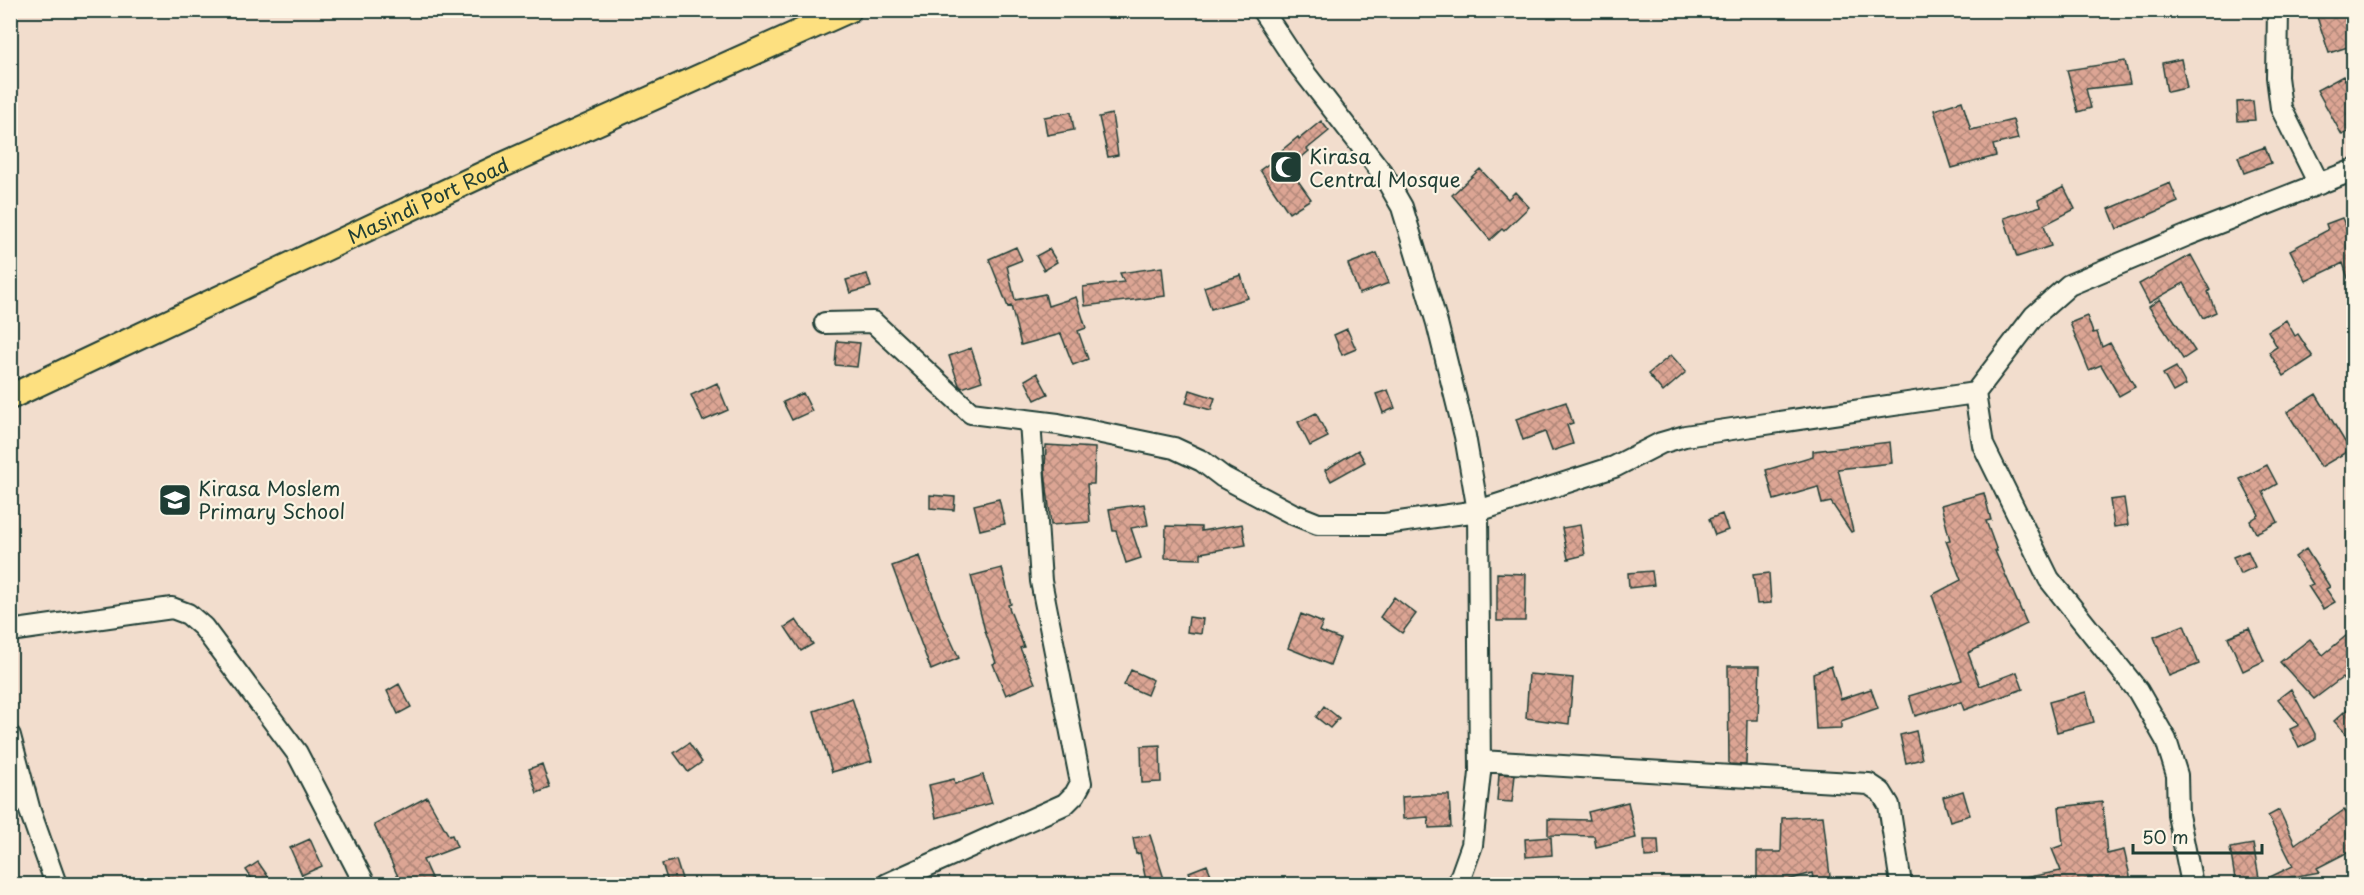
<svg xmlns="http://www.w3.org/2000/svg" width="2364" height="895" viewBox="0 0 2364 895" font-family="'Playpen Sans',sans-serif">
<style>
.building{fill:url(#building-cross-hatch);stroke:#1f3d34;stroke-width:1.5}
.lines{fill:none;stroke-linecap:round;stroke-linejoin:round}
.minor-casing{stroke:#1f3d34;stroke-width:24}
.major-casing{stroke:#1f3d34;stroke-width:28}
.minor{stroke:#fcf5e5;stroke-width:20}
.major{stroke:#fde080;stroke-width:24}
.labels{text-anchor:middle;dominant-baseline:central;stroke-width:4.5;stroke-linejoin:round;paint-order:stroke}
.poi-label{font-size:20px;fill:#1f3d34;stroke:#fcf5e5;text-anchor:start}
.street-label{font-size:20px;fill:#1f3d34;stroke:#fcf5e5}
</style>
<defs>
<pattern id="building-cross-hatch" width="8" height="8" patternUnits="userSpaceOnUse" patternTransform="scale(1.5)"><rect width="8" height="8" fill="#dca594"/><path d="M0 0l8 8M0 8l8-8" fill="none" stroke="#b2887a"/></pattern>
</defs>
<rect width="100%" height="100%" fill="#f2ddcd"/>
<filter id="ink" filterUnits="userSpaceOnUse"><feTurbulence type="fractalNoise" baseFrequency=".0167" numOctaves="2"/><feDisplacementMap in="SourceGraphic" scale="12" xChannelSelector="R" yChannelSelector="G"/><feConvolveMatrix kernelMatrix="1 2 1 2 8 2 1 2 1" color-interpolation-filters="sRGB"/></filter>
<g filter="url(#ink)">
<path class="building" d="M2337 10H2354V45L2329 53 2317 17Z
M2181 59 2187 88 2167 92 2162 63Z
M2125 61 2130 84 2086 89 2091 108 2078 112 2067 70Z
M2354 75V129L2342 135 2317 90 2343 76 2345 80Z
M1962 101 1971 130 2013 120 2018 139 1993 145 1996 156 1952 168 1934 110Z
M2253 101 2255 120 2238 121 2237 102Z
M1071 112 1074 130 1047 135 1044 117Z
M1112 114 1118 155 1108 157 1099 117Z
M1321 121 1329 131 1307 149 1309 151 1289 168 1311 199 1289 213 1260 170 1280 156 1284 152 1282 150 1298 137 1299 139Z
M2265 147 2271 163 2244 173 2238 157Z
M1480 169 1508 199 1515 192 1529 207 1504 231 1502 229 1490 240 1452 195Z
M2170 183 2178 202 2117 229 2109 209Z
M2064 187 2075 209 2044 225 2051 246 2017 257 2004 218 2041 206 2038 200Z
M2342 218 2354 246V287H2351L2343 263 2306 281 2290 250 2328 230 2326 224Z
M1016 247 1022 260 1007 266 1015 300 1045 294 1048 306 1076 297 1086 328 1078 331 1088 359 1073 365 1061 334 1021 345 1011 306 1008 307 989 259Z
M1049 249 1057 262 1044 270 1036 256Z
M1377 253 1389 283 1359 294 1348 264Z
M2191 255 2210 290 2208 292 2216 312 2203 318 2184 283 2149 303 2139 284Z
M1162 267 1165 296 1085 306 1083 287 1124 282 1120 273Z
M867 274 871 287 850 293 846 280Z
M1241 275 1248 298 1211 309 1204 287Z
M2160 299 2195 351 2183 359 2149 307Z
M2087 316 2093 333 2097 332 2102 347 2110 343 2135 387 2119 396 2101 365 2089 370 2070 323Z
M2286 320 2295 336 2298 334 2313 357 2284 376 2269 352 2277 347 2268 331Z
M1347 329 1356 349 1342 355 1334 335Z
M837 341 860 343 857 367 835 365Z
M971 348 982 381 962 388 959 385 949 356Z
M1671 355 1686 372 1663 392 1648 374Z
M2176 367 2186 385 2173 392 2163 374Z
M1037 373 1048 394 1035 400 1025 380Z
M717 383 728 410 703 421 691 395Z
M1190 390 1215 398 1211 410 1186 403Z
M1388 390 1395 408 1383 413 1376 394Z
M803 393 812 411 792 420 783 402Z
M2316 394 2350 450 2321 467 2287 412Z
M1566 402 1573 423 1567 425 1573 444 1552 451 1545 432 1523 440 1516 419Z
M1316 413 1328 437 1310 446 1298 422Z
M1890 442 1892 463 1838 469 1853 531 1851 532 1831 502 1822 504 1818 487 1774 500 1766 470 1813 456V451Z
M1046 445 1095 448 1094 484H1087L1090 522 1051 525 1045 470Z
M1358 450 1365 462 1331 481 1325 470Z
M2267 465 2277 484 2263 492 2278 522 2256 533 2250 521 2259 515 2240 479Z
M1984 493 1991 520 1986 521 1997 551H1995L2027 624 1968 653 1980 686 2017 672 2023 689 1964 710 1961 702 1915 716 1909 696 1962 680 1932 595 1961 580 1946 541 1950 540 1941 505Z
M930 495 955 497 954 510 930 508Z
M2124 498 2128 525 2114 527 2110 500Z
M999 499 1005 524 980 530 974 505Z
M1144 504 1148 525 1131 528 1141 558 1126 563 1116 531H1113L1109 509Z
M1722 514 1728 530 1715 535 1709 519Z
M1242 524 1246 545 1201 553V559L1165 558 1166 526 1201 527V531Z
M1580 525 1585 555 1568 559 1562 528Z
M2306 549 2330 587 2326 589 2335 602 2323 609 2308 586 2313 584 2295 557Z
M2248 551 2255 567 2240 574 2233 557Z
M919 556 940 616 959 658 931 670 892 566Z
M1002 568 1011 604 1008 605 1024 647 1020 648 1035 683 1006 695 993 664 996 663 985 631 971 576Z
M1652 571 1654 585 1629 588 1628 573Z
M1497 573 1526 574 1525 621H1497Z
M1769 573 1771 603 1757 604 1753 575Z
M1394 597 1416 614 1402 633 1380 617Z
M1301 614 1323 623 1319 631 1340 639 1330 665 1288 648Z
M1189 617 1203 619 1201 634 1187 632Z
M796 620 813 644 801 651 785 627Z
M2184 625 2199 664 2169 676 2154 637Z
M2249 628 2264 661 2243 671 2228 637Z
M2347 635 2354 643V693L2342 678 2314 699 2280 662 2310 639 2323 655Z
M1728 666H1760L1758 720H1747L1746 765 1729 764Z
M1831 666 1841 699 1871 689 1878 708 1841 721V728L1816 729 1813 673Z
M1131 670 1153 680 1147 695 1124 685Z
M1529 674 1573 678 1569 724 1526 718Z
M399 684 411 707 398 714 387 691Z
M2291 689 2315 734V740L2299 748 2290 729 2299 725 2278 699Z
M2086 692 2094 722 2057 732 2049 702Z
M852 698 872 761 832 772 814 711Z
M2354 703V742L2334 721Z
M1324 706 1339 718 1330 728 1316 717Z
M1916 731 1922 759 1906 763 1900 735Z
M689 743 702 762 688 772 674 753Z
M1160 745 1161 782 1142 783 1141 746Z
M542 764 550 788 537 793 529 769Z
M1499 774 1515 775 1512 802 1497 801Z
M983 775 992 803 936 818 929 785 954 779 955 784Z
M1963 791 1970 815 1950 821 1943 797Z
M1425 795H1449L1451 827 1429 828 1428 817 1403 819 1402 797Z
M427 797 449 836 452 835 457 847 423 860 432 880 422 885H402L374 825Z
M1628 802 1636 838 1596 847 1594 836 1548 835V819L1590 820 1588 812Z
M2102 802 2107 854 2124 850 2132 885H2025L2024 878 2061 871 2052 849 2063 845 2059 807Z
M2279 810 2295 844 2344 810 2354 824V849L2317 868 2320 872 2269 881 2268 878 2293 866 2268 816Z
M1823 816 1831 885H1814L1812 873 1778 883H1757V852H1781L1782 818Z
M1150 835 1166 885H1147L1140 853 1136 854 1133 838Z
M1551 837 1552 855 1526 857 1525 839Z
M310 839 322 866 302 875 290 848Z
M1644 840H1658L1659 856 1645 857Z
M2253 844 2260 883 2236 885 2230 848Z
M676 860 684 885H669L662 864Z
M258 862 274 885H256L246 870Z
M1207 865 1212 877 1194 884 1189 872Z"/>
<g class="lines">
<defs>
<path id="minor" d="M1262 10 1297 63 1383 174 1402 207 1437 323 1465 436 1478 511 1480 773 1472 845 1458 884
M2278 10 2277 77 2281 108 2319 184
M825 323 873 322 971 413 1058 424 1174 448 1202 461 1223 477 1293 514 1318 524H1385L1478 511 1614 467 1661 443 1685 436 1975 393
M10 631 172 608 188 614 203 627 297 753 365 884
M10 736 30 811 56 884
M1480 761 1869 784 1881 792 1889 805 1901 884
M887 884 1065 804 1075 794 1081 783 1041 581 1030 421
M2192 884 2178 815 2177 775 2166 740 2138 691 2049 579 1983 445 1975 393 2034 316 2069 285 2188 235 2354 170"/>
<g id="major">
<path id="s1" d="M10 397 494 169 849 10"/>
</g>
</defs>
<use href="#minor" class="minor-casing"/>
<use href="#major" class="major-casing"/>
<use href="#minor" class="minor"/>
<use href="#major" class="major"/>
</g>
</g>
<defs>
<symbol id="mosque-square" viewBox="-11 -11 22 22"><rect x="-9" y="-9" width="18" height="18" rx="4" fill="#1f3d34" stroke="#fcf5e5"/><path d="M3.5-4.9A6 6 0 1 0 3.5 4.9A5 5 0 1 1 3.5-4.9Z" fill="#fff"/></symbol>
<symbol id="school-square" viewBox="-11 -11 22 22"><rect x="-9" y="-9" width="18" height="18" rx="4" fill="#1f3d34" stroke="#fcf5e5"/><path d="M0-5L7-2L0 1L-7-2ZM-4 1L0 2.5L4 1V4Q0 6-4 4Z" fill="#fff"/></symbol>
</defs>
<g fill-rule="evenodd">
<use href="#mosque-square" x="1267" y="148" width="38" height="38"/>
<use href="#school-square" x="156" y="481" width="38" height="38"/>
</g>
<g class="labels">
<g class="poi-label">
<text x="1309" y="156">Kirasa<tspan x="1309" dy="23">Central Mosque</tspan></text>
<text x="198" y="488">Kirasa Moslem<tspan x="198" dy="23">Primary School</tspan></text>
</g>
<g class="street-label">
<text stroke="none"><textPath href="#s1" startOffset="462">Masindi Port Road</textPath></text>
</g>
</g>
<rect width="2364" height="895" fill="none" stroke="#fcf5e5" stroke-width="36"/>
<rect x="18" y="18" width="2328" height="859" fill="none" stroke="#1f3d34" stroke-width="2" filter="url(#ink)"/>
<path d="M2133 844v9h129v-9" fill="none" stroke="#1f3d34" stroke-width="3"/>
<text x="2142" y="844" font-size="18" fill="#1f3d34" stroke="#fcf5e5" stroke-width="4.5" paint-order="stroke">50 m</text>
</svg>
